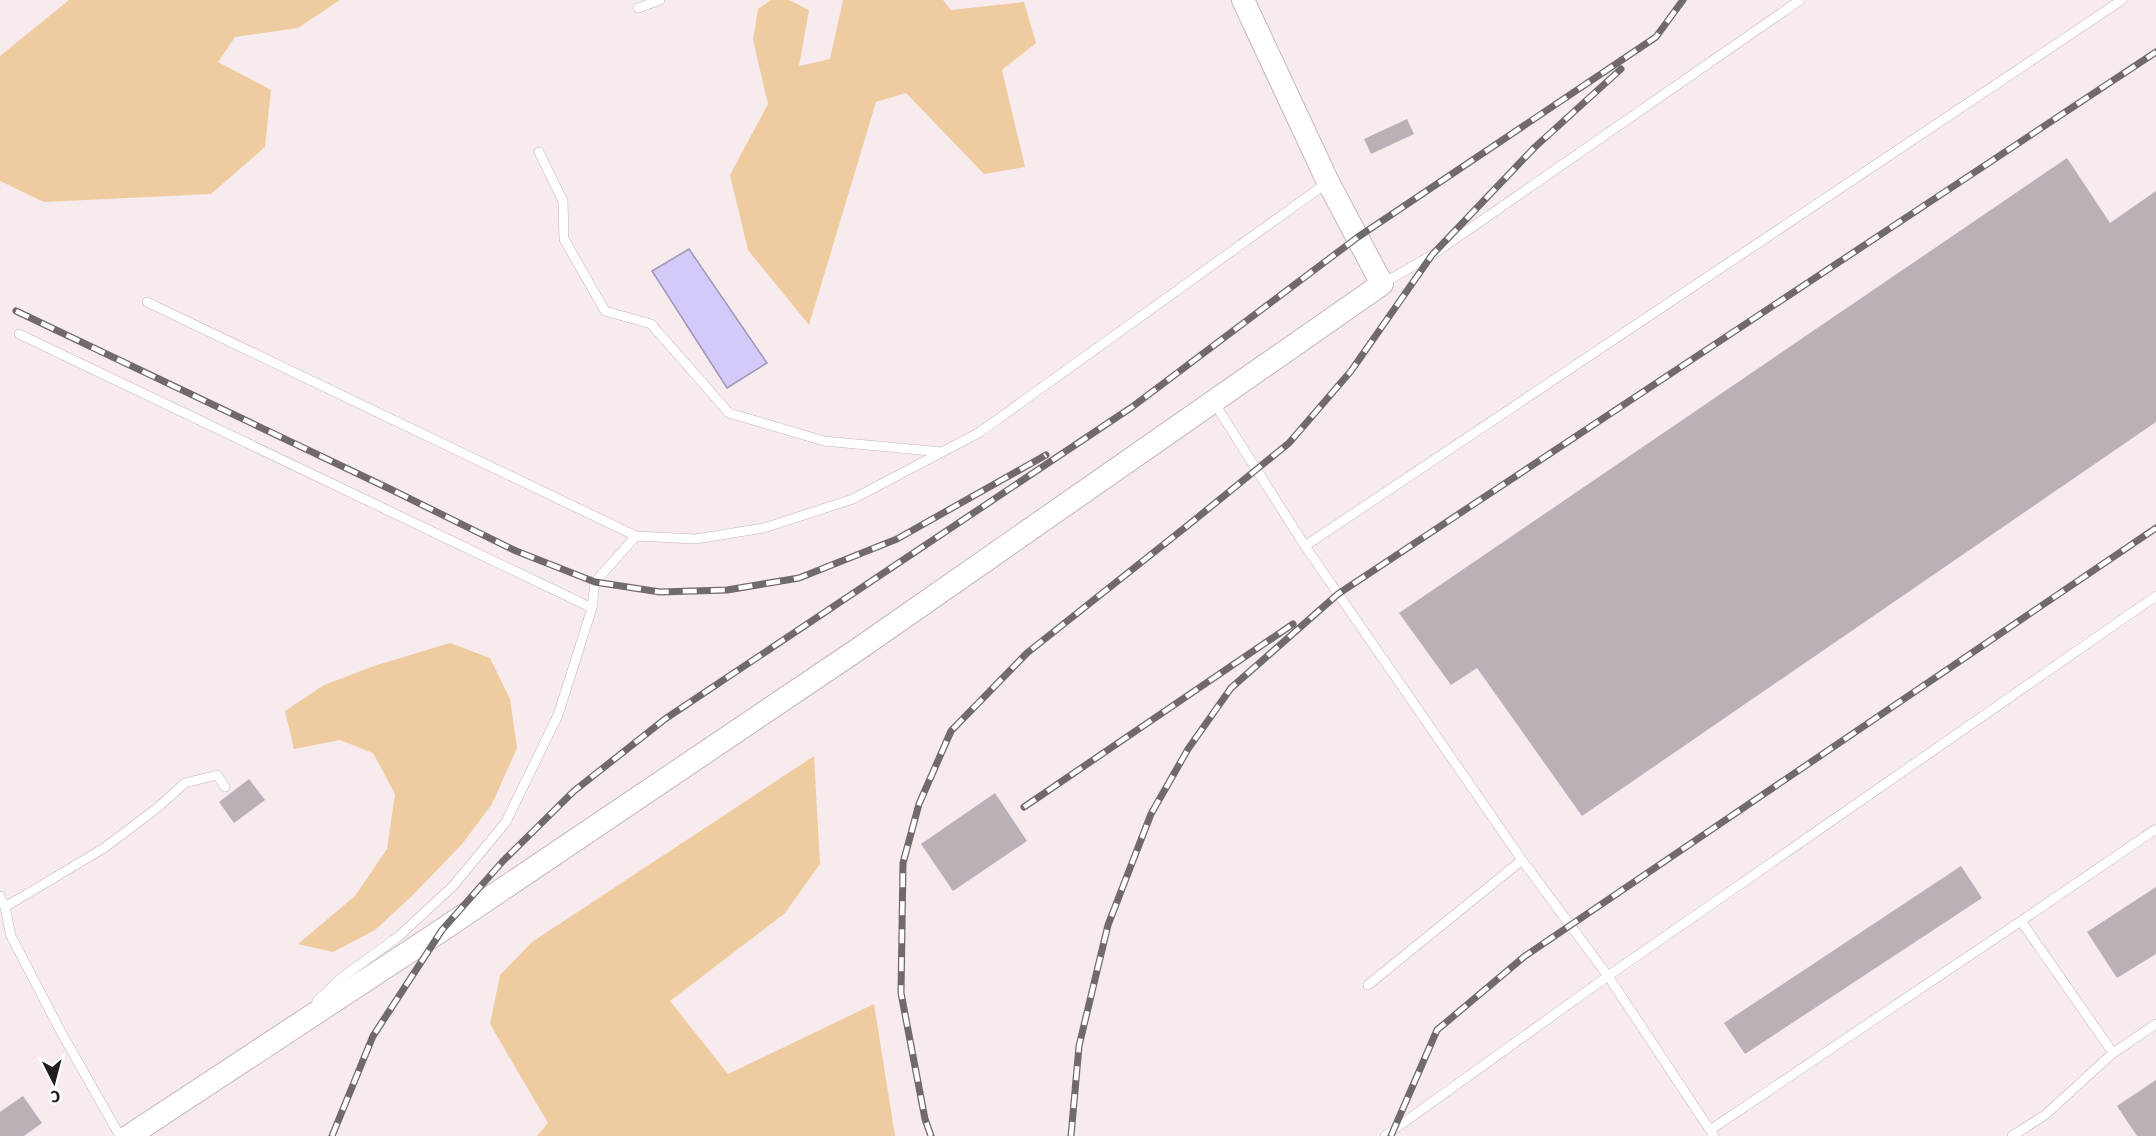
<svg xmlns="http://www.w3.org/2000/svg" width="2156" height="1136" viewBox="0 0 2156 1136" font-family="'Fira Sans',sans-serif">
<style>
.green{fill:#efcba0}
.water{fill:#d4caf9;stroke:#9f96b8;stroke-width:1.5}
.building{fill:#b9b0b8}
.lines{fill:none;stroke-linecap:round;stroke-linejoin:round}
.service-casing{stroke:#c3b6b9;stroke-width:10}
.tertiary-casing{stroke:#c3b6b9;stroke-width:24}
.service{stroke:#fff;stroke-width:9}
.tertiary{stroke:#fff;stroke-width:22}
.rail-casing{stroke:#716a6b;stroke-width:7}
.rail{stroke:#fff;stroke-width:4.5;stroke-dasharray:14;stroke-linecap:butt}
</style>
<rect width="100%" height="100%" fill="#f8ebed"/>
<path class="green" d="M69 0H340L298 28 235 37 218 62 271 90 265 147 211 194 44 202 0 181V56Z
M771 0H789L809 10 799 66 830 59 843 0H943L951 10 1024 2 1036 43 1002 70 1025 167 984 174 906 93 876 102 809 325 748 250 730 175 768 104 753 40 758 9Z
M450 643 490 658 510 699 517 748 492 804 462 844 412 896 375 930 333 952 298 944 355 896 387 849 395 794 373 753 340 740 294 749 285 711 324 685 374 666Z
M814 756 820 864 784 914 670 1001 728 1074 874 1004 895 1136H537L548 1123 490 1024 500 975 532 942Z"/>
<path class="water" d="M689 249 767 363 727 388 652 271Z"/>
<path class="building" d="M1407 119 1414 134 1371 154 1364 139Z
M2067 158 2110 223 2156 191V422L1582 816 1477 668 1451 685 1399 613Z
M249 779 265 800 234 823 219 802Z
M995 793 1027 841 953 891 921 844Z
M1961 866 1982 898 1745 1054 1724 1023Z
M2156 887V954L2117 978 2087 932Z
M2156 1080V1136H2137L2117 1106Z
M23 1096 42 1123 24 1136H0V1112Z"/>
<g class="lines">
<defs>
<path id="service" d="M638 8 660 0
M539 152 563 201 564 239 605 311 651 324 729 413 824 441 942 452
M1382 284 1432 255 1800 0
M147 302 636 536 696 539 764 528 853 499 980 432 1328 182
M19 334 592 608
M1213 401 1305 546
M0 896 5 907 11 936 61 1032 120 1136
M5 907 104 848 157 808 185 783 217 775 225 787
M1368 985 1522 860
M317 1001 340 979 399 936 453 886 506 822 558 715 592 608 595 582 636 536
M2113 1053 2021 921 2156 829
M1710 1130 2021 921
M1385 1136 1608 976 2156 596
M1714 1136 1608 976 1522 860 1305 546 2122 0
M2012 1136 2045 1115 2113 1053 2156 1024"/>
<path id="tertiary" d="M129 1136 442 930 857 650 1382 284 1328 182 1243 0"/>
</defs>
<use href="#service" class="service-casing"/>
<use href="#tertiary" class="tertiary-casing"/>
<use href="#service" class="service"/>
<use href="#tertiary" class="tertiary"/>
<defs>
<path id="rail" d="M16 311 390 489 516 551 595 582 660 592 727 590 799 578 897 539 1046 455
M1024 807 1293 624
M332 1136 373 1036 442 930 503 861 574 791 665 719 1132 407 1358 237 1656 37 1683 0
M931 1136 925 1119 901 993 903 863 919 804 951 731 1027 653 1192 522 1289 443 1351 371 1432 255 1535 147 1621 69
M1071 1136 1079 1046 1108 925 1151 814 1188 749 1231 688 1338 594 2156 52
M1391 1136 1437 1030 1525 956 2156 528"/>
</defs>
<use href="#rail" class="rail-casing"/>
<use href="#rail" class="rail"/>
</g>
<g transform="translate(54 1082) rotate(174)" stroke="#ffffff" stroke-width="4.5" paint-order="stroke">
<path d="M0-4.5L10 22L0 15L-10 22Z" fill="#221e1f"/>
<text y="-9" font-size="16" font-weight="bold" text-anchor="middle" fill="#221e1f">С</text>
</g>
</svg>
